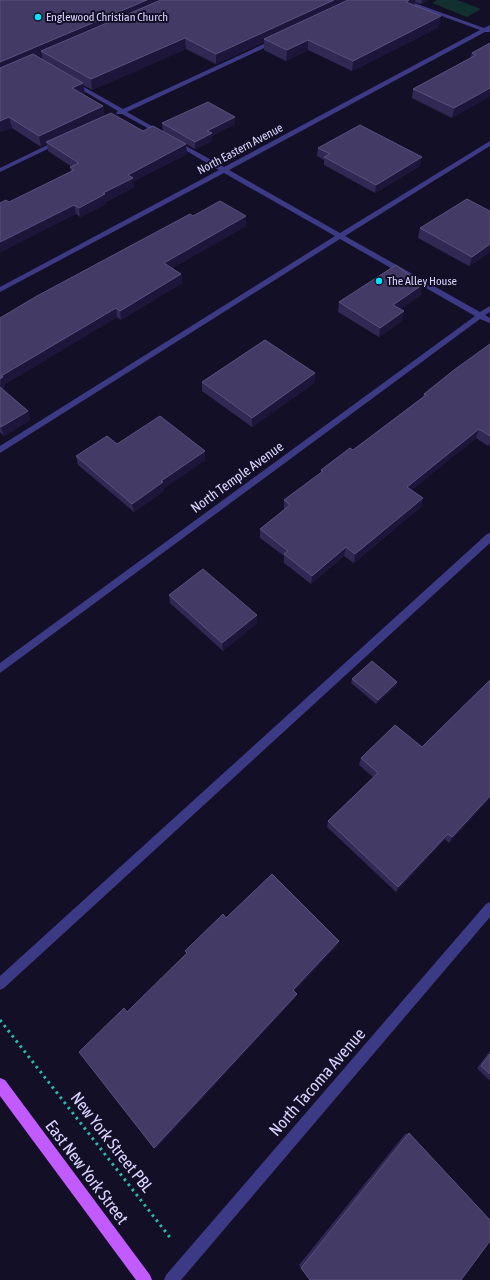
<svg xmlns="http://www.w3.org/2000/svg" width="490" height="1280" viewBox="0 0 490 1280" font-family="'Asap Condensed',sans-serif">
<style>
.green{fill:#12302f}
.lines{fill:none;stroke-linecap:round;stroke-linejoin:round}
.path{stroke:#2fb8b0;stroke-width:3;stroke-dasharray:2.5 4;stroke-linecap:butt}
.minor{fill:#3d3a85;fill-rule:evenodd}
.major{fill:#c25bff;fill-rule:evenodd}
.wall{fill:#312854;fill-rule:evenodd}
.shaded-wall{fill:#1d163a}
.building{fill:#433a66;stroke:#5a527e}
.poi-dot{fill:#00e5ff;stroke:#130f26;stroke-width:1.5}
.labels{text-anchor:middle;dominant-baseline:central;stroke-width:4;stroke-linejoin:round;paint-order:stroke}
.far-poi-label{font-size:12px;fill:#d9d4ff;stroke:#130f26;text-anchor:start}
.far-street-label{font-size:12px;fill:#d9d4ff;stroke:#130f26}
.street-label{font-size:14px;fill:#d9d4ff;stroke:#130f26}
.near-street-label{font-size:17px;fill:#d9d4ff;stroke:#130f26}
</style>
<rect width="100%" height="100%" fill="#130f26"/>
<path class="green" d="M437 0H457L481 9 467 17 432 3Z"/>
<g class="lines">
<path class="path" d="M0 1020 172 1240"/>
<path class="minor" d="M398 0H406L484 28 490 25V32H485L229 170 340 233 490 141V146L345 236 480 312 490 306V312L485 315 490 318V323L480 319 0 673V663L475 316 340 239 0 453V446L335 236 224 173 0 292V287L219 170 173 143V141H177L224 167 480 30Z
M277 38 279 39V41L127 112 164 133 165 134 162 136 122 114H117L116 113 118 111 70 83 75 82 123 109Z
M60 139 63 141 62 142 0 172V168Z
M490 533V543L4 988 0 990V976L487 534Z
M490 902V917L181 1280H164L166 1275 486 904Z"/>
<path class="major" d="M0 1078 5 1080 150 1275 152 1280H136L0 1096Z"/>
</g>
<path class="wall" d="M0 0H429L421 4 415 2 414 5 439 27 352 71 308 50 286 61 264 50V42L216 64 186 49 92 90 83 85 85 94H83L103 106 104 116 143 131 186 144 187 154 134 181V187L106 202V204L80 217 76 214 9 202 71 172 70 167H72L48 151 47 144 41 147 12 128 0 132ZM42 56V59L38 57Z
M490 43V96L452 118 412 98 413 89 470 58 472 53Z
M162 123 235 124 212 136V141L195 149 163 131Z
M318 148 420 166 375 193 324 165V160L317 156Z
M490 211V252L469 266 418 238 420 228Z
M193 216H246V226L172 268 181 274 182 283 121 320 117 317 5 384V386L2 389 28 411 30 420 4 436 0 432V318Z
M421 295 400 309 402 321 379 337 338 312 339 302Z
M490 344V444L488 446 476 438 411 490 423 498 421 507 354 563 344 556 311 584 284 563V556L260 538V529L285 510 284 509V500L321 473V470L353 450 423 397 424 394Z
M315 373 314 383 252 427 202 391V382Z
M117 444 205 451V460L164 488V491L134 512 78 465 76 456Z
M169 595 257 615V623L223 651 170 603Z
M352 679 397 682 396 686 376 704 351 683Z
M490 680V798L449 843 445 839 396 892 327 827 328 821 373 777 359 765 361 758 422 747Z
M490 1051V1081L477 1068Z
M409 1133 301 1268 299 1265 405 1134Z"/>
<path class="shaded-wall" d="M147 0H172L41 51 42 56 0 73V62Z
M334 0H355L264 39V42L216 64V54Z
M409 0H415L414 7 406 2Z
M422 0H429L421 4Z
M441 16 439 27 352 71 353 61Z
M185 38 186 49 92 90 91 79Z
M308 40V50L286 61 287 50Z
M83 83 85 94 73 99 72 88Z
M490 88V96L452 118 454 108Z
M103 106 105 117 46 142 47 144 41 147 39 136Z
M9 117 12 128 0 132V121Z
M235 117V124L212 136V141L195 149V142L207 131Z
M186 144 187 154 134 181V187L106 202V204L80 217 79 208 103 193 128 175Z
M422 157 420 166 375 193 376 185Z
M74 205 76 214 0 253V242Z
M246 216V226L165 272 164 263Z
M490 244V252L469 266 472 257Z
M181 274 182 283 121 320 120 311Z
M422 285 421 295 392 315 393 305Z
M116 308 117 317 5 384V386L0 389 1 376Z
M404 311 402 321 379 337 380 328Z
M315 373 314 383 252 427V418Z
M28 411 30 420 4 436 1 427Z
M479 429 476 438 405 496 407 487Z
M205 451V460L164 488V491L134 512 132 504 161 481Z
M423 498 421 507 354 563 355 554Z
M346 547 344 556 311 584 312 576Z
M257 615V623L223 651 222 643Z
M397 682 396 686 376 704 378 700Z
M490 796V798L449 843 452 837Z
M448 834 445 839 396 892 398 887Z
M339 941 338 945 293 993V990Z
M297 994 296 997 156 1149 154 1148Z"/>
<path class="building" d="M0 0H147L0 62Z
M161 0H334L216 54 185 38 91 79 41 51Z
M348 0H409L406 2 441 16 353 61 308 40 287 50 264 39Z
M490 43V88L454 108 413 89 476 55 472 53Z
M33 54 83 83 72 88 103 106 39 136 9 117 0 121V68Z
M208 102 235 117 207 131 212 133 195 142 162 123Z
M111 113 143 131 153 126 186 144 128 175 133 178 103 193 105 194 79 208 74 205 0 242V203L6 200 9 202 74 170 70 167 79 163 46 142Z
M360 125 422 157 376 185 324 157 330 154 318 148Z
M467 199 490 211V244L472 257 420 228Z
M220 201 246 216 164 263 181 274 120 311 116 308 1 376 3 377 0 379V318L37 296 190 214 193 216Z
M396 265 422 285 393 305 404 311 380 328 339 302Z
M265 340 315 373 252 418 202 382Z
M490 344V436L479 429 407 487 423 498 355 554 346 547 312 576 284 554 288 551 260 529 290 505 284 500 323 471 321 470 350 448 353 450 426 395 424 394 454 370Z
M0 387 28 411 1 427 0 426Z
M160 416 205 451 161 481 163 482 132 504 76 456 107 436 117 444Z
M203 569 257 615 222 643 169 595Z
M372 661 397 682 378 700 352 679Z
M490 680V796L452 837 448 834 398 887 328 821 378 773 361 758 395 725 422 747Z
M272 874 339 941 293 990 297 994 154 1148 79 1052 124 1008 127 1012 187 953 185 951 223 914 226 918Z
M490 1054V1074L481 1066Z
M409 1133 490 1220V1241L461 1280H310L301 1268Z"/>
<g class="poi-dot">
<circle cx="38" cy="17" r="4"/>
<circle cx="379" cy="281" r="4"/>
</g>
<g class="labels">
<g class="far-poi-label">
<text x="46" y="17">Englewood Christian Church</text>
<text x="387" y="281">The Alley House</text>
</g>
<g class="far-street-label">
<text transform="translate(240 149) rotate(-28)">North Eastern Avenue</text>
</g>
<g class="street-label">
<text transform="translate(237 477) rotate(-36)">North Temple Avenue</text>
</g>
<g class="near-street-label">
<text transform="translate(317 1082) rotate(-49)">North Tacoma Avenue</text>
<text transform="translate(112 1142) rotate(52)">New York Street PBL</text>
<text transform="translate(87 1172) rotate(53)">East New York Street</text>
</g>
</g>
</svg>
